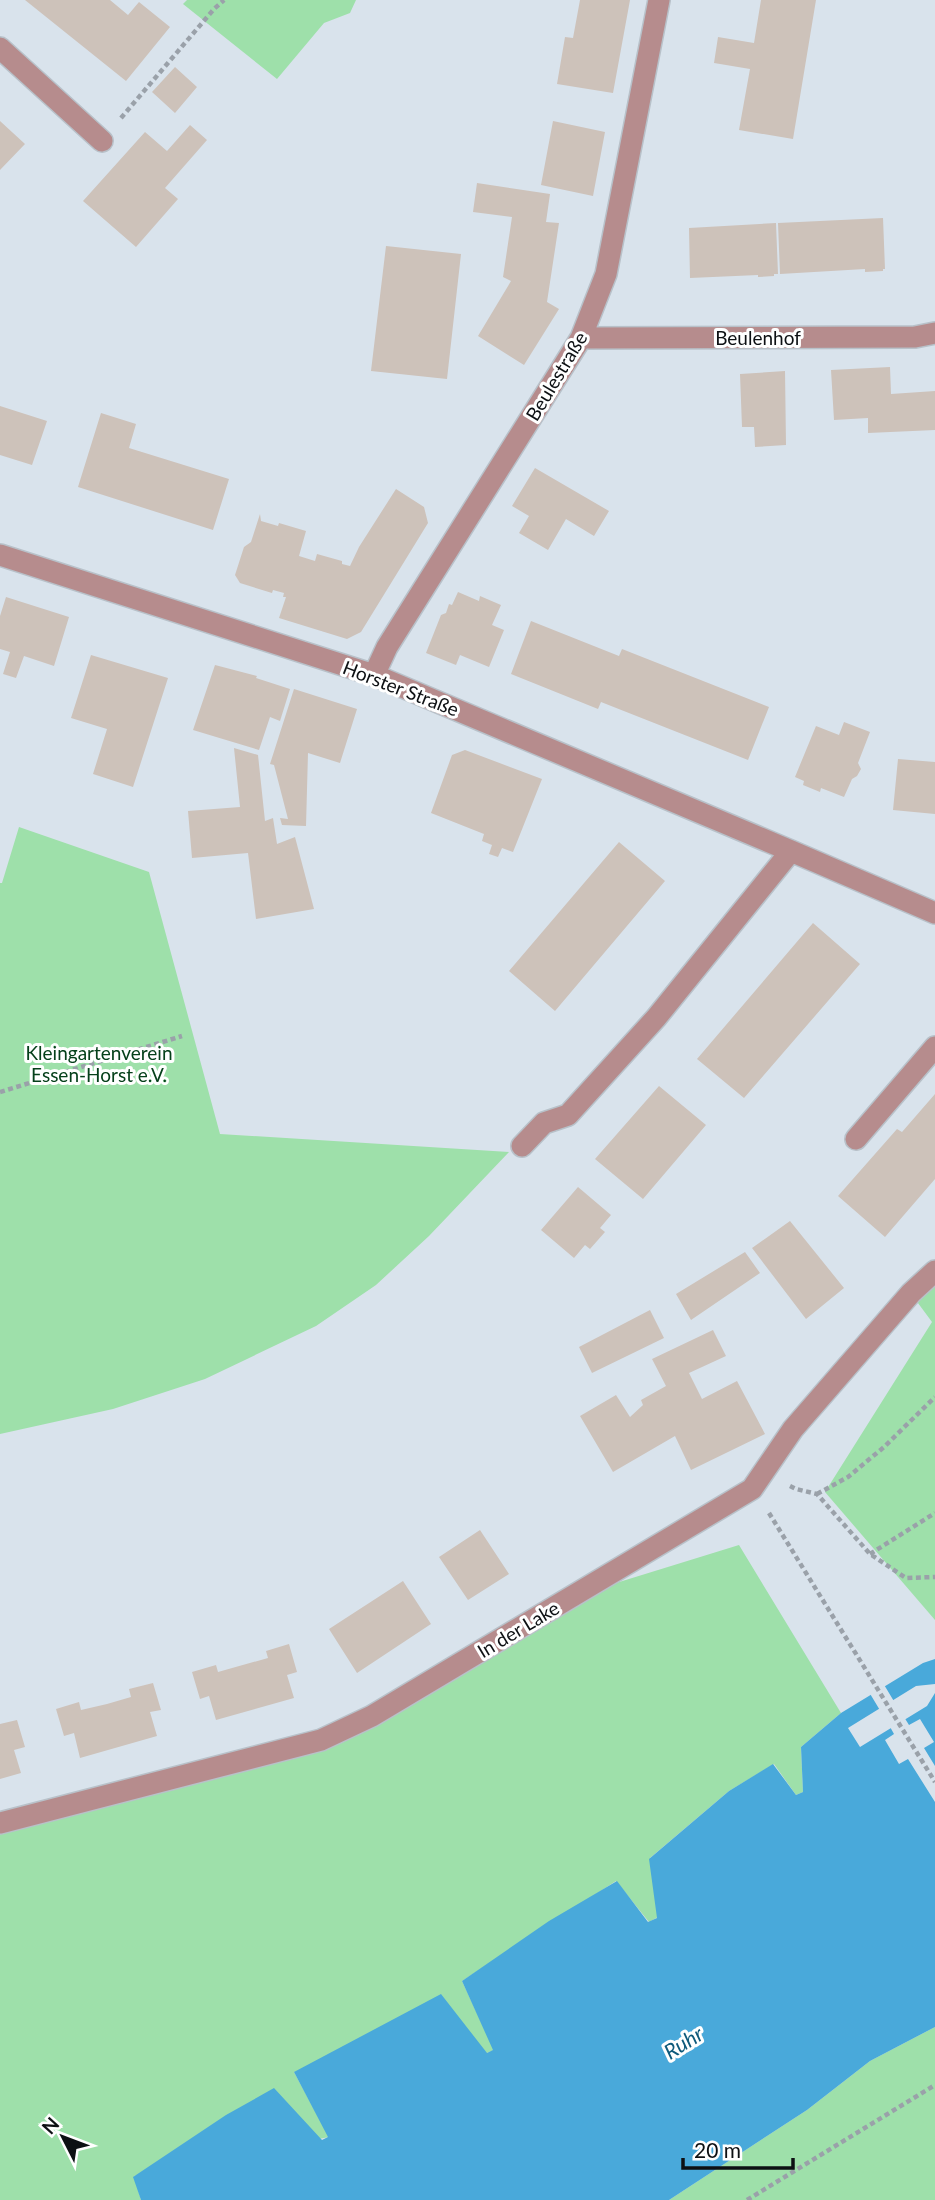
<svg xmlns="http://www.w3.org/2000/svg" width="935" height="2200" viewBox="0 0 935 2200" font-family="Lato,sans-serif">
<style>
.green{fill:#9ee0aa}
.water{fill:#49a9da}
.pier{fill:#d9e3ec}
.building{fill:#cdc2ba}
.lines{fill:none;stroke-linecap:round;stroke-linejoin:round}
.minor-casing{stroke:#b8c1c9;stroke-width:24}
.path{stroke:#9aa1a9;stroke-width:4.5;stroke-dasharray:5 3.5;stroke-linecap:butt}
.minor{stroke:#b68c8d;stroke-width:21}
.labels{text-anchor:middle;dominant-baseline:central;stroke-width:6;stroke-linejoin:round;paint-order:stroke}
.street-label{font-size:19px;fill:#0d1013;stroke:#fff}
.park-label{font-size:19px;fill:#05401a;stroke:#fff}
.water-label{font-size:21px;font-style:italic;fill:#0e5a7b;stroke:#fff}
</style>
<rect width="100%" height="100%" fill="#d9e3ec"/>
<path class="green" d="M187 0H356L350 13 324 23 277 79 183 4Z
M19 827 149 872 220 1134 509 1152 429 1236 376 1285 316 1326 205 1379 113 1409 0 1434V883H2Z
M935 1281V1620L825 1492 932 1322 915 1299Z
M739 1545 841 1713 801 1747 803 1792 796 1795 774 1764 729 1791 650 1858 658 1917 649 1922 616 1881 462 1981 494 2050 487 2053 294 2072 329 2137 134 2176 141 2200H0V1834L322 1749 373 1726 510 1647 616 1583Z
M935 2027V2200H669L807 2110 870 2061Z"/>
<path class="water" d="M935 1659V1684L916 1686 848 1728 860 1747 927 1706 935 1693V2027L870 2061 807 2110 669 2200H141L133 2177 226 2115 274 2088 322 2140 328 2137 294 2072 441 1994 487 2053 493 2050 462 1981 549 1921 617 1881 648 1922 657 1918 649 1859 729 1791 773 1764 796 1795 803 1792 801 1747 841 1713 923 1663Z"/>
<path class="pier" d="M883 1683 895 1703 881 1712 869 1692Z
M904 1717 909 1725 920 1719 934 1742 924 1748 935 1766V1802L908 1759 899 1764 885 1740 894 1734 889 1725Z"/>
<path class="building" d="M25 0H110L128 15 139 2 170 27 126 81Z
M580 0H630L613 93 557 84 565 37 573 38Z
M761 0H816L793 139 739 130 750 69 714 63 718 37 754 43Z
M175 67 197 87 175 113 152 92Z
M0 121 25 144 0 170Z
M553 121 605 132 593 196 541 185Z
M190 125 207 140 165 188 178 199 136 247 83 201 145 132 167 151Z
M477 183 550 194 546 222 559 223 547 302 559 309 524 365 478 336 511 281 503 277 512 217 473 212Z
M883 218 885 269H883V271L865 272V269L780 274 778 223Z
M776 223 778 274H774V276L758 277V275L690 278 689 228Z
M386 246 461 254 447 379 371 371Z
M890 367 891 394 935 391V430L868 433V418L834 420 831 370Z
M785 371 786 445 755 447 754 427H742L740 374Z
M0 406 47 421 32 465 0 455Z
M101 413 136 424 129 448 229 479 213 530 78 487Z
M535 468 609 511 594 536 566 519 548 550 519 533 529 516 512 506Z
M396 489 424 507 428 523 361 632 347 639 279 618 286 597H283L284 593 273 590 272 593 240 583 235 575 244 547 251 542 260 514 261 521 278 526 279 523 306 531 299 556 315 561 317 554 342 561V564L350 566 359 547Z
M458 592 479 601 480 596 501 605 492 625 504 630 489 667 460 655 456 665 426 653 441 615 446 613 449 604 452 605Z
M6 597 69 617 54 666 24 656 16 678 3 674 10 652 0 649V616Z
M531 621 619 656 622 649 769 707 748 760 601 702 598 709 511 674Z
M91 655 168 678 133 787 93 774 107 729 71 718Z
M215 665 257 676 256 678 290 689 280 721 270 717 259 750 193 730Z
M294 689 357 709 340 763 308 753 306 826 282 825 280 818 288 819 274 765 270 764Z
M844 722 870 732 858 763 861 769 857 776 852 779 844 797 821 788 820 792 803 785 804 781 795 777 816 726 839 735Z
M234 748 258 755 265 821 273 818 277 844 295 837 314 909 256 919 248 853 192 858 188 811 240 807Z
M465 750 542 779 513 852 502 848 498 857 489 854 492 845 482 841 484 834 431 813 452 755Z
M898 759 935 762V814L893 810Z
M619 842 665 881 555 1011 509 971Z
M813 923 860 964 744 1098 697 1059Z
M659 1086 706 1125 643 1199 595 1159Z
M935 1094V1179L885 1237 838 1196 897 1129 902 1132Z
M578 1187 611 1215 600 1228 605 1232 590 1249 585 1245 574 1258 541 1230Z
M790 1221 844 1288 806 1319 752 1248Z
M745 1252 760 1273 691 1320 676 1294Z
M650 1310 664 1338 592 1373 579 1347Z
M713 1330 726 1356 689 1373 702 1399 737 1381 765 1434 691 1470 675 1436 613 1472 580 1416 616 1395 630 1417 643 1405 641 1400 666 1386 652 1359Z
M480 1530 509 1574 468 1600 439 1557Z
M403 1581 431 1624 357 1673 329 1629Z
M289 1644 297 1672 287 1675 294 1698 216 1720 209 1696 200 1699 192 1672 216 1665 218 1672 268 1658 266 1651Z
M153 1683 161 1710 150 1712 157 1736 80 1758 74 1733 64 1736 56 1709 79 1702 81 1710 107 1704 131 1697 129 1689Z
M17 1720 25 1747 14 1750 21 1773 0 1779V1724Z"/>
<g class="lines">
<defs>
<path id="minor" d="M0 48 102 141
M581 338 915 337 935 333
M0 555 374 675 791 851 935 913
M374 675 387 647 581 338 606 274 659 0
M856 1139 935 1047
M522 1146 544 1123 568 1115 656 1018 791 851
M0 1823 321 1740 372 1716 752 1489 793 1429 911 1293 935 1271"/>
</defs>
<use href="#minor" class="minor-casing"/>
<path class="path" d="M121 118 214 9 224 0
M0 1092 182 1036
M790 1486 796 1489 817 1494 870 1554 906 1578 935 1577
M817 1494 848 1477 884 1447 935 1397
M769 1513 935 1782
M870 1554 935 1513
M747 2200 935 2085"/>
<use href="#minor" class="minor"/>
</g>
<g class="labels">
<g class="street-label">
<text x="758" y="337">Beulenhof</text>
<text transform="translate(556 376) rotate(-59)">Beulestraße</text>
<text transform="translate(401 688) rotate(21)">Horster Straße</text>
<text transform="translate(518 1629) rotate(-31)">In der Lake</text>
</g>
<g class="park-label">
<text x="99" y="1052">Kleingartenverein<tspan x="99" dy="22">Essen-Horst e.V.</tspan></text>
</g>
<g class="water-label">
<text transform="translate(683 2042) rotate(-32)">Ruhr</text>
</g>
</g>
<g transform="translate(63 2137) rotate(312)" stroke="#ffffff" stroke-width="5" paint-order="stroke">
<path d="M0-5L12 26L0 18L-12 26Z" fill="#0d1013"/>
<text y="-10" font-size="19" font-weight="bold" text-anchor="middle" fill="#0d1013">N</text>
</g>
<path d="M683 2158v10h110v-10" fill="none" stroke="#0d1013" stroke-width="3.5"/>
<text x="694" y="2158" font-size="21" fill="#0d1013" stroke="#ffffff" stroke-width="5" paint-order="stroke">20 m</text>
</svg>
